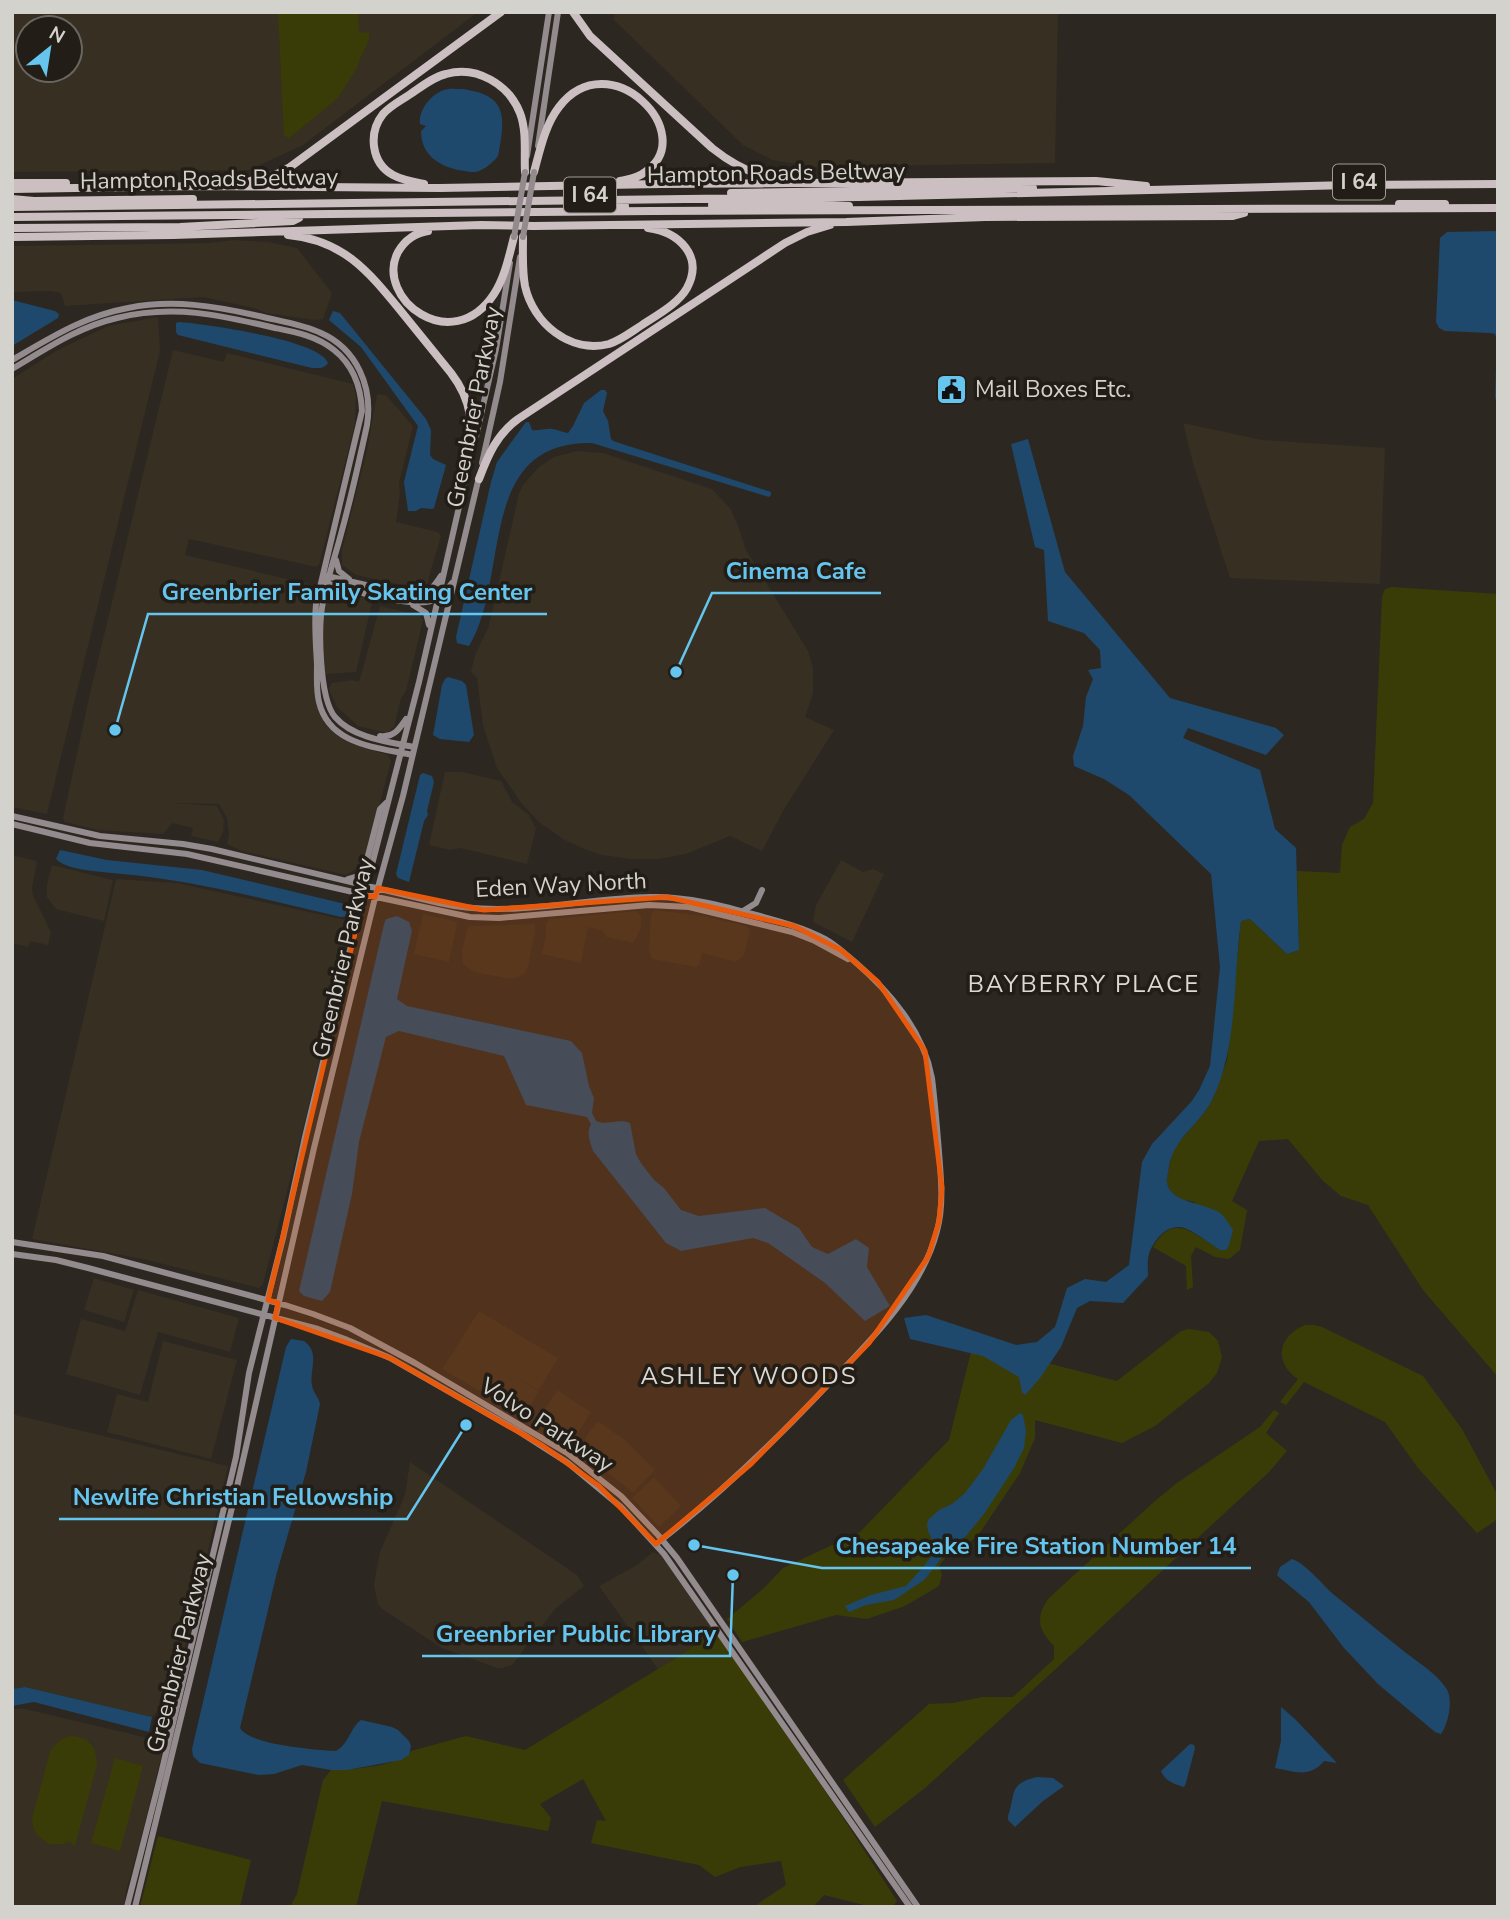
<svg xmlns="http://www.w3.org/2000/svg" width="1510" height="1919" viewBox="0 0 1510 1919" font-family="'Nunito Sans',sans-serif">
<style>
.built{fill:#362f22;fill-rule:evenodd}
.green{fill:#3a3c07}
.water{fill:#1e496c}
.lines{fill:none;stroke-linecap:round;stroke-linejoin:round}
.secondary{stroke:#938b8d;stroke-width:6}
.highway{stroke:#cbbfc2;stroke-width:8}
.secondary-bridge{stroke:#938b8d;stroke-width:6}
.marked{fill:#e8590c;fill-opacity:0.2;stroke:#e8590c;stroke-width:5;stroke-linejoin:round}
.labels{text-anchor:middle;dominant-baseline:central;stroke-width:7;stroke-linejoin:round;paint-order:stroke}
.shield{fill:#221e17;stroke:#9f9c96;stroke-width:2}
.shield-label{font-size:21px;font-weight:bold;fill:#d4d2cd}
.street-label{font-size:23px;fill:#d4d2cd;stroke:#221e17}
.poi-label{font-size:23px;fill:#d4d2cd;stroke:#221e17;text-anchor:start}
.neighbourhood-label{font-size:24px;letter-spacing:2px;fill:#ded9d0;stroke:#221e17}
.leader{fill:none;stroke:#65c5ee;stroke-width:2.5}
.callout-dot{fill:#65c5ee;stroke:#221e17;stroke-width:2.5}
.callout-label{font-size:24px;text-anchor:middle;font-weight:bold;fill:#65c5ee;stroke:#221e17;stroke-width:7;stroke-linejoin:round;paint-order:stroke}
</style>
<rect width="100%" height="100%" fill="#2c2821"/>
<path class="built" d="M12 12H478L303 145 249 170 12 172ZM28 28H70V70H28Z
M615 12H1058L1055 163 815 167 772 160 743 145 613 19Z
M233 240 269 242 297 248 332 293 323 319 314 320 266 313 254 308 203 297 65 306 61 293 49 291 12 292V246L210 243Z
M158 317 160 351 47 814 12 807V379L56 351 108 326Z
M173 350 224 362 227 353 353 384 356 396 355 424 319 565 316 567 189 539 185 555 373 599 356 672 314 675 315 694 320 714 331 730 338 736 358 746 388 755 391 761 364 864 346 875 242 851 227 844 229 834 227 818 219 804 171 803 217 806 224 820 223 832 218 842 191 836 193 828 172 823 163 834 98 830 65 822 63 818 91 689Z
M377 394 386 395 413 426 399 483 400 494 396 522 438 532 441 536 427 584 423 587 416 588 356 575 342 565V550L367 450Z
M1183 423 1262 440 1385 448 1380 584 1230 578 1193 463Z
M577 451 603 453 712 489 730 508 738 526 746 550 808 651 813 668V693L805 717 834 730 783 811 762 851 730 836 686 854 659 859H631L602 855 584 849 563 839 540 823 522 804 497 768 483 726 477 678 471 672 475 655 488 628 492 613 519 493 523 485 539 467 554 457Z
M380 606 419 615 423 620 406 691 401 698 394 727 387 733 358 726 337 707 329 689 332 683 353 680 358 682 360 679Z
M445 772H462L501 781 512 802 528 814 536 828 527 864 461 848 450 850 429 845Z
M12 855 37 861 32 888 33 895 51 932 48 945 30 941 28 947 12 943Z
M841 860 863 872 873 869 884 874 852 942 813 922 816 905Z
M52 865 113 880 104 921 56 909 47 897V884Z
M116 879 177 883 350 921 327 1030 296 1157 263 1284 259 1288 143 1259 32 1239Z
M655 910 710 917 709 925 711 918 746 926 750 930 744 955 736 962 702 953 699 965 696 967 652 959 649 951 651 914Z
M636 911 641 915V929L633 943 606 937 603 931 588 927 581 963 542 954 546 935V923L549 919Z
M423 914 455 921 457 925 449 962 414 954Z
M535 924V932L528 967 524 974 518 977 512 979 474 972 468 968 463 963 462 951 468 926Z
M94 1278 134 1290 124 1322 84 1310Z
M138 1290 239 1318 230 1352 158 1332 140 1395 66 1374 81 1319 125 1331Z
M479 1311 558 1358 539 1390 517 1378 539 1391 524 1417 442 1369Z
M163 1341 237 1360 211 1459 107 1432 117 1394 148 1402Z
M557 1390 591 1412 571 1444 537 1422Z
M12 1414 228 1466 174 1694 152 1717 25 1687 12 1689Z
M598 1421 625 1440 655 1470 633 1493 582 1451 586 1437Z
M410 1462 577 1575 584 1586 555 1609 512 1665 502 1668H497L442 1648 382 1609 378 1604 374 1586 377 1566 380 1552 405 1495Z
M654 1477 681 1506 659 1527 632 1498Z
M653 1552 661 1555 716 1632 658 1669 599 1586 637 1565Z
M21 1708 165 1742 142 1834 126 1891 124 1907H12V1710Z"/>
<path class="green" d="M278 12H358L359 33 369 32C370 46 360 53 358 66L338 98 289 138 284 136Z
M1392 587 1498 594V1377L1423 1290 1368 1205 1341 1196 1323 1181 1288 1139 1259 1141 1232 1201 1247 1210 1240 1250 1229 1259 1215 1257 1196 1247 1191 1256 1193 1287 1187 1290 1186 1266 1153 1247C1173 1211 1195 1234 1220 1250L1194 1202 1181 1199 1171 1192 1166 1182 1172 1153 1177 1144 1205 1112 1212 1100 1227 1061 1241 921 1250 919 1287 954 1299 950 1297 871 1340 873 1342 845 1350 827 1364 819 1373 803 1382 597 1385 589Z
M1305 1325H1314L1322 1327 1423 1376 1462 1429 1498 1496V1514L1495 1521 1477 1533 1418 1468 1385 1422 1304 1382 1286 1405 1280 1402 1298 1379C1273 1362 1278 1336 1305 1325Z
M1189 1329 1209 1332 1218 1341 1222 1357 1217 1373 1209 1383 1155 1426 1122 1443 1035 1420V1438L1020 1473 979 1534 963 1548 949 1553 939 1566 942 1575 939 1586 905 1606 867 1619 836 1615 742 1642 727 1619 763 1589 783 1568 860 1532 949 1440 973 1344 1117 1381 1181 1331Z
M1274 1410 1279 1413 1266 1433 1287 1451 1269 1472 1082 1645 925 1788 875 1827 843 1780 929 1704 953 1703 983 1697H1013L1054 1659V1646C1038 1630 1035 1617 1049 1598L1155 1501 1177 1483 1260 1427Z
M716 1632 840 1813 897 1901 892 1907H872L824 1895 813 1907H753L786 1885 781 1861 740 1867 715 1877 699 1865 591 1843 597 1820 606 1821 583 1779 540 1804 551 1818 548 1831 382 1801 356 1907H290L297 1894 323 1780 331 1770C349 1770 402 1766 411 1751L466 1736 525 1750 658 1669Z
M71 1736C89 1737 97 1747 97 1765L75 1846 71 1844V1841L63 1844H49L37 1835 33 1827 32 1818 50 1752C56 1743 61 1738 71 1736Z
M115 1758 143 1766 120 1851 91 1843Z
M158 1836 251 1860 240 1907H140Z"/>
<path class="water" d="M462 89C509 95 505 118 498 156 494 161 488 167 481 170 476 173 470 172 465 171 441 168 421 156 421 131L426 126 420 124C418 111 431 94 444 90 450 88 456 89 462 89Z
M1498 231V407L1495 397 1497 339 1495 334 1490 333 1445 331 1439 328 1436 322 1440 238 1447 232Z
M12 300 55 311 59 314 58 318 12 346Z
M333 311 340 313 426 419 431 430 430 455 433 459 446 465 434 508 432 509 421 508 416 511H408L404 482 418 426 361 347 329 320Z
M179 322C205 324 320 340 328 363 324 369 319 368 312 368L178 335 176 332V323Z
M601 390H605L607 393 603 411 608 421 611 439 613 441 771 492V495L769 497 592 443C475 441 511 577 469 646L457 643 456 637 491 482 497 462 526 422H529L532 430C538 431 541 429 547 429 554 428 561 432 568 433L573 426 584 403Z
M1028 439 1065 572 1170 698 1276 728 1284 735 1266 755 1188 728 1183 738 1260 770 1275 829 1296 848 1299 950 1287 954 1250 919 1241 921C1233 979 1238 1048 1212 1100 1199 1126 1175 1136 1169 1166 1169 1171 1166 1178 1167 1182 1169 1203 1206 1203 1220 1213 1225 1217 1229 1224 1233 1230L1229 1245 1226 1250H1220C1209 1243 1198 1234 1187 1229 1169 1221 1154 1239 1149 1254 1147 1260 1148 1269 1148 1276L1123 1303 1090 1301 1077 1308 1061 1347 1040 1378 1025 1395 1022 1392 1019 1377 983 1356 910 1339 904 1318 926 1315 1016 1345 1037 1342 1055 1327 1067 1288 1085 1279 1106 1282 1129 1265 1142 1162 1152 1144 1191 1102 1199 1090 1210 1066 1220 967 1211 874 1129 795 1104 779 1074 766 1073 756 1083 726 1086 697 1093 679 1088 670 1101 668 1100 650 1084 633 1048 621 1044 550 1035 547 1011 444Z
M448 677 462 681 466 685 474 735 469 742 440 739 433 735 442 685 445 679Z
M423 773 432 776 434 782 427 811 428 815 424 821 409 882 398 878 396 874 420 775Z
M60 850 107 860 202 870 345 904 351 911 348 916 341 917C269 900 197 881 123 874 106 872 67 871 56 859Z
M397 916 409 922 412 931 397 999 407 1006 571 1041 582 1053 589 1086 594 1098 592 1113 596 1121C607 1126 618 1118 630 1123L636 1154 641 1163 654 1180 664 1188 681 1210 699 1216 765 1208 799 1228 812 1247 828 1254 856 1239 869 1248 867 1267 890 1306 865 1321 825 1283 768 1243 753 1238 681 1251 666 1243 593 1151C590 1142 586 1133 591 1124L587 1117 526 1105 504 1056 399 1031 386 1037 359 1142 352 1194 330 1292 322 1301 304 1296 299 1291 384 924 386 919Z
M291 1339 304 1341C322 1354 307 1372 313 1389 315 1395 319 1398 320 1404L306 1472 277 1572 240 1728C250 1745 316 1750 336 1751 349 1744 350 1728 361 1720L392 1727 398 1730 409 1741 411 1746 409 1755 401 1760 347 1770H331L302 1765 274 1774 259 1775 200 1763 193 1756 192 1749 286 1347Z
M1020 1413 1023 1415 1026 1431 1024 1448 1014 1468 984 1514 966 1536 945 1554 924 1580 894 1600 866 1605 849 1612 845 1606 871 1595 906 1586 925 1565 932 1555 934 1544 928 1531 927 1525 928 1520 939 1510 952 1504 965 1493 983 1469 1011 1420Z
M1292 1559C1305 1563 1322 1584 1333 1594 1356 1612 1378 1631 1401 1649 1416 1661 1435 1672 1446 1688 1454 1699 1448 1725 1441 1734L1435 1732 1378 1684 1344 1648 1309 1602 1280 1578 1277 1575 1280 1567Z
M25 1687 152 1717 149 1732 34 1702 12 1706V1689Z
M1281 1707 1295 1719 1337 1763 1324 1761C1309 1779 1294 1771 1275 1768L1281 1741Z
M1190 1744 1194 1745 1195 1748 1186 1783 1184 1787C1174 1784 1165 1781 1161 1771Z
M1037 1777 1053 1778 1064 1786 1043 1801 1015 1827 1008 1820V1816C1016 1793 1008 1784 1037 1777Z"/>
<g class="lines">
<path class="secondary" d="M538 146 558 12
M527 156 549 12
M12 360C50 338 84 316 128 308 173 299 215 306 259 316 279 321 302 324 321 333 357 349 373 387 367 425 359 462 351 498 341 534 335 557 327 579 323 602 318 626 319 698 335 717 353 738 388 742 414 747
M12 369C46 349 78 327 117 318 173 304 220 315 275 328 295 332 317 336 334 350 353 365 361 387 362 411L316 604C314 624 316 644 317 664 317 676 316 690 319 702 329 745 376 747 412 755
M474 445 496 349 510 263
M482 463 500 382 520 257
M336 560 339 571 349 579
M327 576 413 596C427 596 433 588 441 576
M325 583C348 589 410 608 431 601 440 598 446 591 452 583
M413 605 426 613 429 625
M380 736C394 738 399 729 406 719
M12 816 100 836 183 844 212 849 439 903C509 919 580 898 650 897 687 896 724 906 760 916 782 922 804 928 825 939 836 945 844 953 854 961 890 992 923 1030 932 1078 935 1102 937 1127 939 1152 941 1178 944 1205 937 1231 921 1293 867 1344 824 1389 771 1445 717 1497 656 1544
M12 824 90 843 187 854 353 892 470 917 499 918 649 905 689 907 792 932 815 941 848 959
M348 879 358 876 364 871 378 817 380 809 386 803
M743 911 756 903 762 890
M12 1242 103 1256 285 1305 313 1314 350 1328 415 1363 567 1453 621 1496 658 1535 677 1558 918 1907
M12 1254 56 1260 88 1268 318 1329 345 1339 390 1358 518 1431 568 1463 621 1507 664 1554 910 1907
M127 1907 161 1774 236 1457 249 1373 283 1238 305 1137 350 950 419 682 470 459
M135 1907 236 1491 314 1148 374 902 403 796 479 477"/>
<path class="highway" d="M573 12 590 36 712 148C732 164 753 175 777 180
M534 172C540 150 545 125 559 107 610 41 701 135 645 172 638 178 629 179 620 181
M246 182 277 174 290 167 501 12
M12 183H66
M424 184C414 182 402 180 393 175 371 163 368 133 383 114 390 106 400 101 409 95 421 87 433 77 446 74 477 65 509 85 520 113 527 131 524 154 525 172
M12 189 202 186 440 188 661 184 1096 181 1146 186
M731 193 1033 188
M12 199 34 201
M34 201 193 199
M1399 204H1445
M712 205 787 204 849 206
M589 206H625
M12 207 859 197 1349 185 1498 184
M12 217 652 211 1498 208
M12 228 180 227 293 221 299 218
M428 231C415 233 405 240 398 252 374 298 452 358 494 294 505 277 509 256 514 237
M288 235C343 240 368 271 400 310 417 331 434 352 451 373 474 403 472 426 470 462
M12 237 173 235 481 225 534 226 846 222 985 217 1233 216 1244 213
M523 237C523 253 522 270 525 286 533 323 570 354 609 344 621 340 631 332 642 325 657 315 678 304 687 288 704 256 679 232 648 228
M479 479C488 455 497 434 518 419L785 243 807 232 830 225"/>
<path class="secondary-bridge" d="M514 237 525 172
M523 237 534 172"/>
</g>
<path class="marked" d="M378 888 484 910 667 897 794 926 841 950 878 982 925 1051 942 1188 939 1222 928 1257 869 1343 751 1464 656 1544 599 1486 543 1446 390 1358 275 1318 278 1303 268 1300 361 907 364 895 375 897Z"/>
<defs>
<symbol id="civic-square" viewBox="-11 -11 22 22"><rect x="-9" y="-9" width="18" height="18" rx="4" fill="#65c5ee" stroke="#221e17"/><path d="M-.6-6.5H3V-4.5H.6V-3L4-1V1h2V6H-6V1h2V-1L-.6-3ZM-1.2 2.5V6h2.4V2.5Z" fill="#111"/></symbol>
</defs>
<g fill-rule="evenodd">
<use href="#civic-square" x="934" y="372" width="35" height="35"/>
</g>
<g class="labels">
<g class="shield">
<rect x="1333" y="164.5" width="52" height="35" rx="5"/>
<rect x="564" y="177.5" width="52" height="35" rx="5"/>
</g>
<g class="shield-label">
<text x="1359" y="182">I 64</text>
<text x="590" y="195">I 64</text>
</g>
<g class="street-label">
<text transform="translate(776 173) rotate(-1)">Hampton Roads Beltway</text>
<text transform="translate(209 179) rotate(-1)">Hampton Roads Beltway</text>
<text transform="translate(474 407) rotate(-79)">Greenbrier Parkway</text>
<text transform="translate(561 885) rotate(-3)">Eden Way North</text>
<text transform="translate(343 958) rotate(-77)">Greenbrier Parkway</text>
<text transform="translate(547 1425) rotate(33)">Volvo Parkway</text>
<text transform="translate(179 1653) rotate(-76)">Greenbrier Parkway</text>
</g>
<g class="poi-label">
<text x="975" y="389">Mail Boxes Etc.</text>
</g>
<g class="neighbourhood-label">
<text x="1084" y="984">BAYBERRY PLACE</text>
<text x="749" y="1376">ASHLEY WOODS</text>
</g>
</g>
<path class="leader" d="M676 672L712 593H881M115 730L148 614H547M466 1425L407 1519H59M694 1545L822 1568H1251M733 1575L730 1656H422"/>
<g class="callout-dot">
<circle cx="676" cy="672" r="7"/>
<circle cx="115" cy="730" r="7"/>
<circle cx="466" cy="1425" r="7"/>
<circle cx="694" cy="1545" r="7"/>
<circle cx="733" cy="1575" r="7"/>
</g>
<g class="callout-label">
<text x="796" y="579">Cinema Cafe</text>
<text x="347" y="600">Greenbrier Family Skating Center</text>
<text x="233" y="1505">Newlife Christian Fellowship</text>
<text x="1036" y="1554">Chesapeake Fire Station Number 14</text>
<text x="576" y="1642">Greenbrier Public Library</text>
</g>
<rect width="1510" height="1919" fill="none" stroke="#d4d2cd" stroke-width="28"/>
<g transform="translate(49 49) rotate(30)"><circle r="33" fill="#221e17" stroke="#696660" stroke-width="2"/>
<path d="M0-5L12 26L0 18L-12 26Z" fill="#65c5ee"/>
<text y="-10" font-size="19" font-weight="bold" text-anchor="middle" fill="#d4d2cd">N</text>
</g>
</svg>
